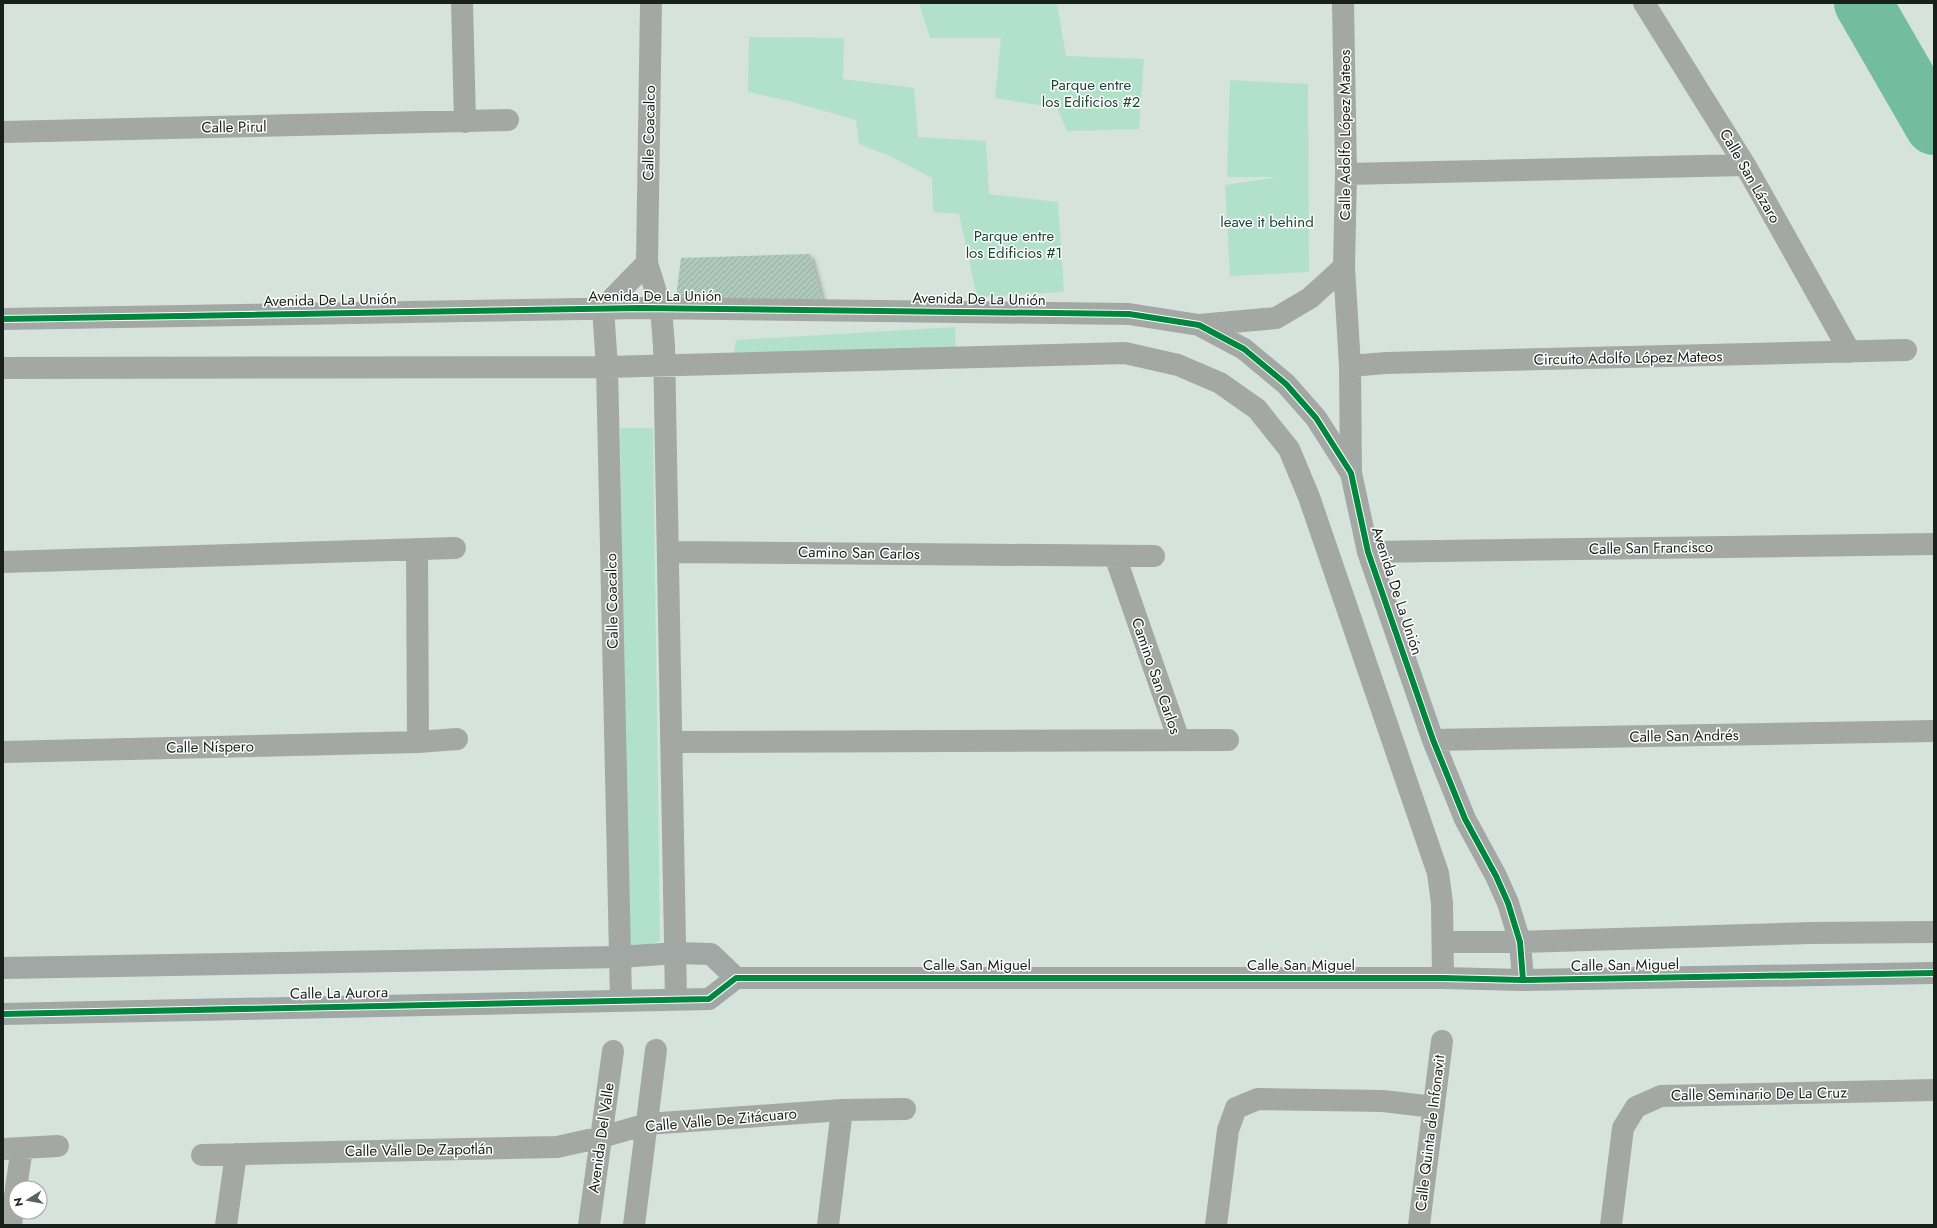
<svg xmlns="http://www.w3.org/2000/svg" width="1937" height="1228" viewBox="0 0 1937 1228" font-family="Jost,sans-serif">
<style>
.green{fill:#b1e1ca}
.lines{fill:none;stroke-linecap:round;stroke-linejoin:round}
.river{stroke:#73bd9e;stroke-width:58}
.building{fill:url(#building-hatch);filter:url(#shadow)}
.street{stroke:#a3a8a5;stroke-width:22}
.secondary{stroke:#a0a7a4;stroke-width:22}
.cycleway-casing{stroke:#fff;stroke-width:8}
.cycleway{stroke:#00873e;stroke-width:6}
.labels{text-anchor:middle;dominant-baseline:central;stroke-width:3;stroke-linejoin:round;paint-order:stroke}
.park-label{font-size:15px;fill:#1b4533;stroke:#fff}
.street-label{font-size:15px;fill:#17201c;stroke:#fff}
</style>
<defs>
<pattern id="building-hatch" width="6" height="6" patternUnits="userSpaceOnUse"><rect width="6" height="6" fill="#afc8bc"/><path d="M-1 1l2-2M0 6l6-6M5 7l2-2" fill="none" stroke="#96aca1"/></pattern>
<filter id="shadow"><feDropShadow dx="3.5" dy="3.5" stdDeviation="2" flood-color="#0004"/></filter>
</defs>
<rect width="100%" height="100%" fill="#d6e3dc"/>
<path class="green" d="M919 3H1057L1066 56 1144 59 1139 129 1067 131 1057 108 995 98 1001 38H930Z
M749 37 844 38 843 79 914 88 918 137 986 141 989 194 1058 202 1064 292 977 297 959 214 933 212 932 178 890 156 859 144 856 120 789 101 748 92Z
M1230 80 1308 84 1309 272 1230 276 1225 185 1278 177H1227Z
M955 327 956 352 732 362 736 340Z
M620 428H653L660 941 628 950Z"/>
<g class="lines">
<path class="river" d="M1863 3 1934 126"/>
</g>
<path class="building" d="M810 254 823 302 675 305 681 258Z"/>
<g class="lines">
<path class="street" d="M462 3 465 122
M651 3 647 263 661 308 664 346 676 999
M1343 3 1346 174 1344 267 1350 366 1351 473
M1644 3 1745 165 1850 352
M3 132 508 120
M1346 174 1745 165
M3 319 641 308 1129 314 1199 325 1244 349 1286 384 1316 418 1351 473 1368 552 1433 740 1465 819 1496 876 1508 903 1520 942 1523 980
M1199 325 1276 318 1310 298 1344 267
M1350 366 1386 363 1906 350
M3 368 607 367 1125 353 1178 365 1220 383 1257 409 1289 449 1309 497 1438 873 1442 903 1443 978
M417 550 418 742
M668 552 1154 556
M1368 552 1934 544
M1115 556 1179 740
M3 562 455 548
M1433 740 1934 731
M671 742 1228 740
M3 752 418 742 457 739
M1443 942H1520L1810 933 1934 932
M621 1000 607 367 603 308 647 263
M3 1149 58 1146
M202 1155 557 1147 602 1137 647 1124 842 1110 905 1109
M16 1188 22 1148
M11 1225 16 1190
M226 1225 236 1154
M589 1225 613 1051
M634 1225 656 1050
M828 1225 842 1110
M1216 1225 1228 1130 1236 1108 1258 1099 1383 1101 1434 1107
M1419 1225 1442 1041
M1611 1225 1623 1128 1636 1107 1661 1096 1934 1090"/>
<path class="secondary" d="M3 968 620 957 676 953 711 954 736 978
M3 1014 709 999 736 978H1443L1523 980 1934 973"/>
<defs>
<path id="cycleway" d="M3 319 641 308 1129 314 1199 325 1244 349 1286 384 1316 418 1351 473 1368 552 1433 740 1465 819 1496 876 1508 903 1520 942 1523 980
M3 1014 709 999 736 978H1443L1523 980 1934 973"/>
</defs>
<use href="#cycleway" class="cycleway-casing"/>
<use href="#cycleway" class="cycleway"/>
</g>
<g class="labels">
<g class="park-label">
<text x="1091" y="85">Parque entre<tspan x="1091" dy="17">los Edificios #2</tspan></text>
<text x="1267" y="222">leave it behind</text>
<text x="1014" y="236">Parque entre<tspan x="1014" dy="17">los Edificios #1</tspan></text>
</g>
<g class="street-label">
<text transform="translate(234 127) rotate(-1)">Calle Pirul</text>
<text transform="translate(649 133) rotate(-89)">Calle Coacalco</text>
<text transform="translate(1345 135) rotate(-90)">Calle Adolfo López Mateos</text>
<text transform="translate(1750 176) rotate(60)">Calle San Lázaro</text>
<text x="655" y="296">Avenida De La Unión</text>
<text transform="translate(979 299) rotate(1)">Avenida De La Unión</text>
<text transform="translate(330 300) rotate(-1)">Avenida De La Unión</text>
<text transform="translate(1628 358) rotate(-1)">Circuito Adolfo López Mateos</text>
<text transform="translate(1651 548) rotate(-1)">Calle San Francisco</text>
<text transform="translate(859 553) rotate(1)">Camino San Carlos</text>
<text transform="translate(1397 591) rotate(72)">Avenida De La Unión</text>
<text transform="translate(612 601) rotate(-91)">Calle Coacalco</text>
<text transform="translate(1156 676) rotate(71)">Camino San Carlos</text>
<text transform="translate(1684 736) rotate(-1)">Calle San Andrés</text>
<text transform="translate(210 747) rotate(-1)">Calle Níspero</text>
<text x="977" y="965">Calle San Miguel</text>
<text x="1301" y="965">Calle San Miguel</text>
<text transform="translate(1625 965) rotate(-1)">Calle San Miguel</text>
<text transform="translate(339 993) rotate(-1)">Calle La Aurora</text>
<text transform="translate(1759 1094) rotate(-1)">Calle Seminario De La Cruz</text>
<text transform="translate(721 1120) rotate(-5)">Calle Valle De Zitácuaro</text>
<text transform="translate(1430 1133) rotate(-83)">Calle Quinta de Infonavit</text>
<text transform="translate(601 1138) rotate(-82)">Avenida Del Valle</text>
<text transform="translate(419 1150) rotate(-1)">Calle Valle De Zapotlán</text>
</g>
</g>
<rect width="1937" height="1228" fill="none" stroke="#17201c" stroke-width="8"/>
<g transform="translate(28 1200) rotate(259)"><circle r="19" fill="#ffffff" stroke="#a2a6a4"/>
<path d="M0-3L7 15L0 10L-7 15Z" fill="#5a645f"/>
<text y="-6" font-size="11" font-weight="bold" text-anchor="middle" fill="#17201c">N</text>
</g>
</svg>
